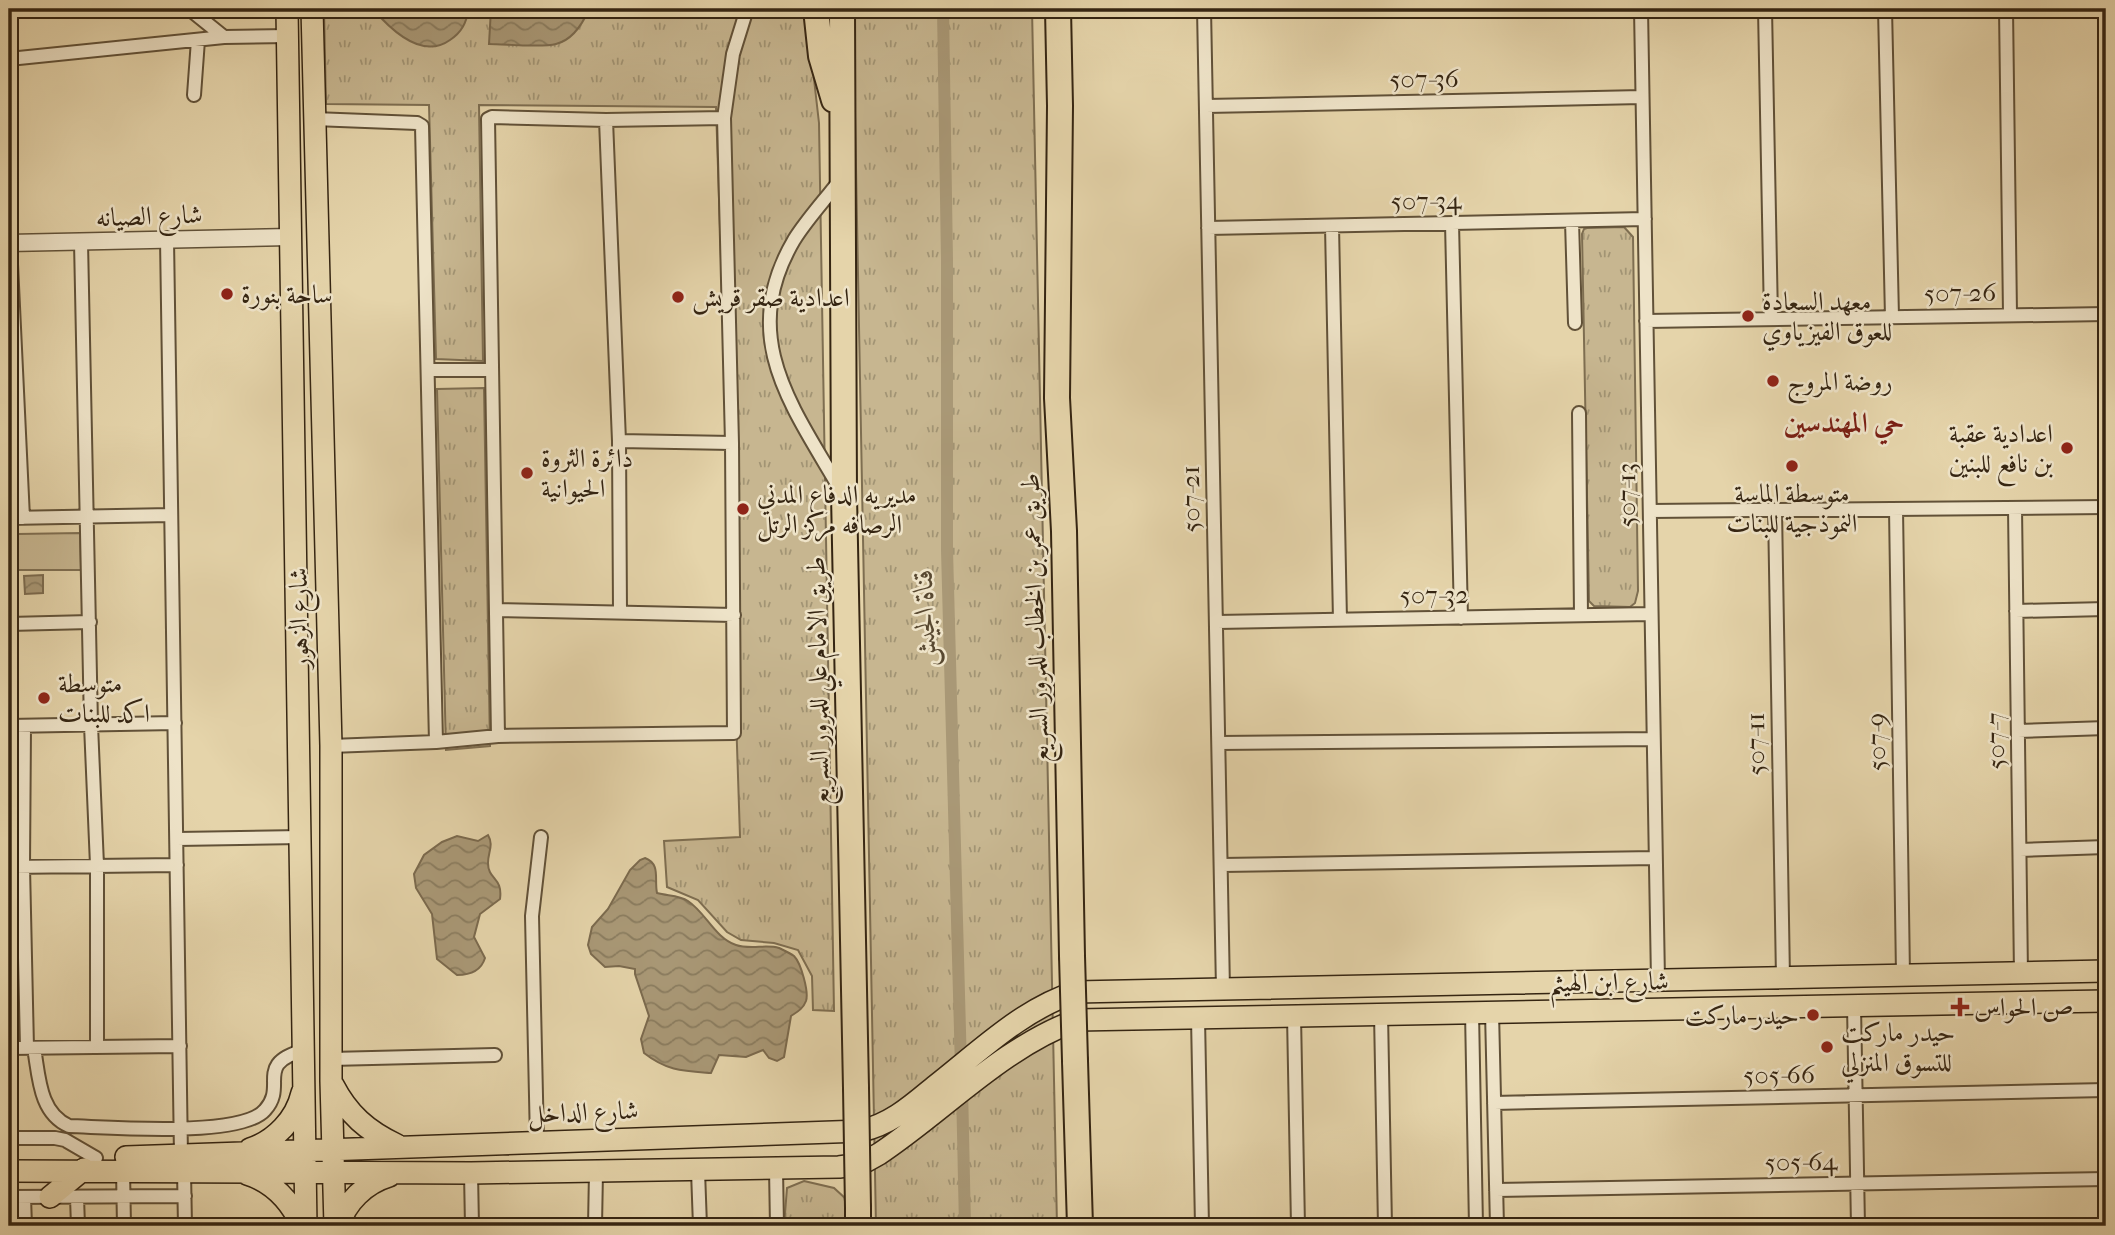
<svg xmlns="http://www.w3.org/2000/svg" width="2115" height="1235" viewBox="0 0 2115 1235" font-family="'IM FELL French Canon',Amiri,serif">
<style>
.grass{fill:url(#grass-tufts);stroke:#7e6e51;stroke-width:2}
.pitch{fill:#c7b690;stroke:#7e6e51;stroke-width:2}
.water{fill:url(#water-waves);stroke:#7b6a4e;stroke-width:2}
.lines{fill:none;stroke-linecap:round;stroke-linejoin:round}
.canal{stroke:#a99876;stroke-width:12}
.minor-casing{stroke:#615138;stroke-width:16}
.tertiary-casing{stroke:#615138;stroke-width:19}
.primary-casing{stroke:#352512;stroke-width:24}
.motorway-casing{stroke:#352512;stroke-width:28}
.minor{stroke:#eee3c8;stroke-width:12}
.tertiary{stroke:#eee3c8;stroke-width:16}
.primary{stroke:#e5d4aa;stroke-width:21}
.motorway{stroke:#e5d4aa;stroke-width:24}
.motorway-bridge-casing{stroke:#352512;stroke-width:28;stroke-linecap:butt}
.motorway-bridge{stroke:#e5d4aa;stroke-width:24}
.poi-dot{fill:#8f2418;stroke:#eee3c8;stroke-width:2.5}
.labels{text-anchor:middle;dominant-baseline:central;stroke-width:5;stroke-linejoin:round;paint-order:stroke}
.street-label{font-size:26px;fill:#352512;stroke:#eee3c8}
.poi-label{font-size:26px;fill:#352512;stroke:#eee3c8;text-anchor:start}
.neighbourhood-label{font-size:28px;font-weight:bold;fill:#7a1f14;stroke:#eee3c8}
.water-label{font-size:28px;font-style:italic;fill:#584830;stroke:#eee3c8}
</style>
<defs>
<pattern id="grass-tufts" width="24" height="20" patternUnits="userSpaceOnUse" patternTransform="scale(1.75)"><rect width="24" height="20" fill="#c7b690"/><path d="M3 7l-1-3M5 7V3M7 7l1-3M15 17l-1-3M17 17v-4M19 17l1-3" fill="none" stroke="#a29474"/></pattern>
<pattern id="water-waves" width="16" height="10" patternUnits="userSpaceOnUse" patternTransform="scale(1.75)"><rect width="16" height="10" fill="#a99876"/><path d="M0 5q4-4 8 0t8 0" fill="none" stroke="#8a7c5f"/></pattern>
</defs>
<rect width="100%" height="100%" fill="#e5d4aa"/>
<filter id="stains"><feTurbulence type="fractalNoise" baseFrequency=".00286" numOctaves="4"/><feColorMatrix values="0 0 0 0 .2 0 0 0 0 .09 0 0 0 0 .02 0 0 0 .5 -.17"/></filter>
<radialGradient id="worn" r=".72"><stop offset=".6" stop-color="#630" stop-opacity="0"/><stop offset="1" stop-color="#630" stop-opacity=".3"/></radialGradient>
<path class="grass" d="M324 9H806L819 123 834 1011 813 1010 812 976 798 950 774 943 741 940 727 932 698 900 667 887 664 841 740 837 716 107 479 105 483 361 436 359 429 105 326 104Z
M853 9H1032L1057 1226H876Z
M1624 227 1633 237 1638 591 1635 603 1630 607 1594 606 1589 601 1582 234 1584 229 1587 228Z
M484 388 490 746 446 750 437 389Z
M804 1181 834 1188 846 1199V1226H784L787 1188Z"/>
<path class="pitch" d="M80 533 81 570H18V565L9 566V535H16L18 559V534Z"/>
<path class="water" d="M373 9H469C466 23 462 32 450 40 422 60 391 30 373 9Z
M491 9H589C583 23 572 40 556 44 542 48 505 44 489 44Z
M43 575V593L25 594 24 576Z
M488 835C494 845 488 852 488 863 488 880 503 877 500 899L480 914 474 937 485 958C481 971 469 975 457 975L437 959 432 914 416 888 414 874 424 855 442 842 457 836 478 841Z
M645 858C661 864 654 879 657 893 668 896 679 895 688 901 706 913 715 938 736 945 750 950 766 944 779 948 783 950 790 953 794 956 801 963 809 992 806 1001 803 1009 797 1012 791 1016L784 1057 777 1061 769 1058 763 1050 746 1057 719 1055 711 1073C683 1071 667 1071 644 1053L641 1039 649 1016 635 974V969L619 966 605 967 591 954 588 945 592 927 608 909 630 870 640 860Z"/>
<g class="lines">
<path class="canal" d="M943 9 947 260V550L961 1068
M962 1087 965 1226"/>
<defs>
<path id="minor" d="M192 9 193 12 224 37
M1204 9 1223 989
M1641 9 1658 980
M1765 9 1771 319
M1885 9 1892 317
M2006 9 2010 314
M9 59 224 37 288 36
M194 95 198 40
M1206 106 1642 97
M314 119 417 123 422 126 436 742
M606 120 619 441 620 611
M840 180C825 200 807 219 794 240 737 337 792 406 840 489
M1572 221 1575 323
M1452 223 1461 618
M1332 226 1340 620
M1208 228 1645 219
M167 239 181 1155
M81 242 91 725 97 865V1047
M10 243 23 518
M1646 321 2106 314
M428 370H492
M1579 413 1581 615
M619 441 732 443
M2015 508 2021 974
M1896 509 1903 975
M1775 510 1783 978
M1650 511 2106 507
M9 518 171 515
M496 610 734 615
M2016 611 2106 609
M1217 622 1651 614
M9 624 90 622
M9 726 175 723
M24 726 23 867 27 1048
M2018 731 2106 728
M498 736 488 119 492 117 606 120 724 118
M1220 743 1653 739
M331 746 436 742 498 736 734 733 732 443 724 118 733 54 747 9
M177 839 301 837
M2020 850 2106 847
M1222 865 1655 858
M9 867 177 865
M1854 1006 1858 1226
M1472 1012 1476 1226
M1492 1012 1497 1226
M1381 1014 1385 1226
M1294 1016 1298 1226
M1198 1018 1202 1226
M9 1048 180 1046
M34 1048C39 1076 39 1113 69 1126 108 1127 241 1138 265 1110 288 1085 253 1064 305 1050
M331 1059 495 1055
M1494 1103 2106 1090
M9 1138H55L65 1140 96 1158
M537 1141 532 916 541 837
M776 1169 777 1226
M123 1170 124 1226
M184 1171 185 1226
M698 1171 700 1226
M471 1173 472 1226
M1496 1190 2106 1179
M9 1197 185 1196
M24 1197 25 1226
M77 1197 78 1226
M595 1226 596 1172"/>
<path id="tertiary" d="M9 243 290 237"/>
<path id="primary" d="M287 9 306 1226
M312 9 331 746V1081L335 1226
M333 1085C348 1114 367 1131 397 1145
M250 1149C275 1141 296 1119 302 1093
M126 1157 861 1131C891 1124 911 1106 934 1087 979 1052 1022 1009 1076 992L2106 971
M9 1171 471 1173 839 1167 861 1164 879 1154C945 1110 1001 1048 1077 1020L2106 1001
M247 1174C273 1182 291 1202 302 1226
M50 1197 84 1169
M339 1226C345 1202 366 1183 389 1176"/>
<path id="motorway" d="M816 9 821 56 834 100
M842 9 844 495 856 1088
M1058 9 1060 106 1057 398 1064 531 1072 956
M1075 1061 1080 1226
M858 1208V1226"/>
</defs>
<use href="#minor" class="minor-casing"/>
<use href="#tertiary" class="tertiary-casing"/>
<use href="#primary" class="primary-casing"/>
<use href="#motorway" class="motorway-casing"/>
<use href="#minor" class="minor"/>
<use href="#tertiary" class="tertiary"/>
<use href="#primary" class="primary"/>
<use href="#motorway" class="motorway"/>
<defs>
<path id="motorway-bridge" d="M1072 956 1075 1061
M856 1088 858 1208"/>
</defs>
<use href="#motorway-bridge" class="motorway-bridge-casing"/>
<use href="#motorway-bridge" class="motorway-bridge"/>
</g>
<g class="poi-dot">
<circle cx="227" cy="294" r="7"/>
<circle cx="678" cy="297" r="7"/>
<circle cx="1748" cy="316" r="7"/>
<circle cx="1773" cy="381" r="7"/>
<circle cx="2067" cy="448" r="7"/>
<circle cx="1792" cy="466" r="7"/>
<circle cx="527" cy="473" r="7"/>
<circle cx="743" cy="509" r="7"/>
<circle cx="44" cy="698" r="7"/>
<path d="M1956.5 996.5h7v7h7v7h-7v7h-7v-7h-7v-7h7z"/>
<circle cx="1813" cy="1015" r="7"/>
<circle cx="1827" cy="1047" r="7"/>
</g>
<g class="labels">
<g class="street-label">
<text transform="translate(1424 79) rotate(-1)">507-36</text>
<text transform="translate(1426 201) rotate(-1)">507-34</text>
<text transform="translate(149 216) rotate(-2)">شارع الصيانه</text>
<text transform="translate(1960 293) rotate(-1)">507-26</text>
<text transform="translate(1627 495) rotate(-91)">507-13</text>
<text transform="translate(1191 499) rotate(-91)">507-21</text>
<text transform="translate(1434 595) rotate(-1)">507-32</text>
<text transform="translate(299 618) rotate(-91)">شارع الزهور</text>
<text transform="translate(1035 618) rotate(-92)">طريق عمر بن الخطاب للمرور السريع</text>
<text transform="translate(818 681) rotate(-91)">طريق الامام علي للمرور السريع</text>
<text transform="translate(1996 741) rotate(-91)">507-7</text>
<text transform="translate(1877 742) rotate(-91)">507-9</text>
<text transform="translate(1756 744) rotate(-91)">507-11</text>
<text transform="translate(1609 982) rotate(-1)">شارع ابن الهيثم</text>
<text transform="translate(1779 1075) rotate(-1)">505-66</text>
<text transform="translate(583 1112) rotate(-2)">شارع الداخل</text>
<text transform="translate(1801 1162) rotate(-1)">505-64</text>
</g>
<g class="poi-label">
<text x="241" y="294">ساحة بنورة</text>
<text x="692" y="297">اعدادية صقر قريش</text>
<text x="1762" y="301">معهد السعادة<tspan x="1762" dy="30">للعوق الفيزياوي</tspan></text>
<text x="1787" y="381">روضة المروج</text>
<text x="2053" y="433" text-anchor="end">اعدادية عقبة<tspan x="2053" dy="30">بن نافع للبنين</tspan></text>
<text x="541" y="458">دائرة الثروة<tspan x="541" dy="30">الحيوانية</tspan></text>
<text x="1792" y="493" text-anchor="middle">متوسطة الماسة<tspan x="1792" dy="30">النموذجية للبنات</tspan></text>
<text x="757" y="494">مديريه الدفاع المدني<tspan x="757" dy="30">الرصافه مركز الرتل</tspan></text>
<text x="58" y="683">متوسطة<tspan x="58" dy="30">اكد للبنات</tspan></text>
<text x="1974" y="1007">ص الحواس</text>
<text x="1799" y="1015" text-anchor="end">حيدر ماركت</text>
<text x="1841" y="1032">حيدر ماركت<tspan x="1841" dy="30">للتسوق المنزلي</tspan></text>
</g>
<g class="neighbourhood-label">
<text x="1844" y="422">حي المهندسين</text>
</g>
<g class="water-label">
<text transform="translate(924 618) rotate(-92)">قناة الجيش</text>
</g>
</g>
<rect width="2115" height="1235" fill="none" stroke="#e5d4aa" stroke-width="35"/>
<rect x="10" y="10" width="2094" height="1214" fill="none" stroke="#352512" stroke-width="3.5"/>
<rect x="18" y="18" width="2080" height="1200" fill="none" stroke="#352512" stroke-width="2"/>
<rect width="100%" height="100%" filter="url(#stains)"/>
<rect width="100%" height="100%" fill="url(#worn)"/>
</svg>
